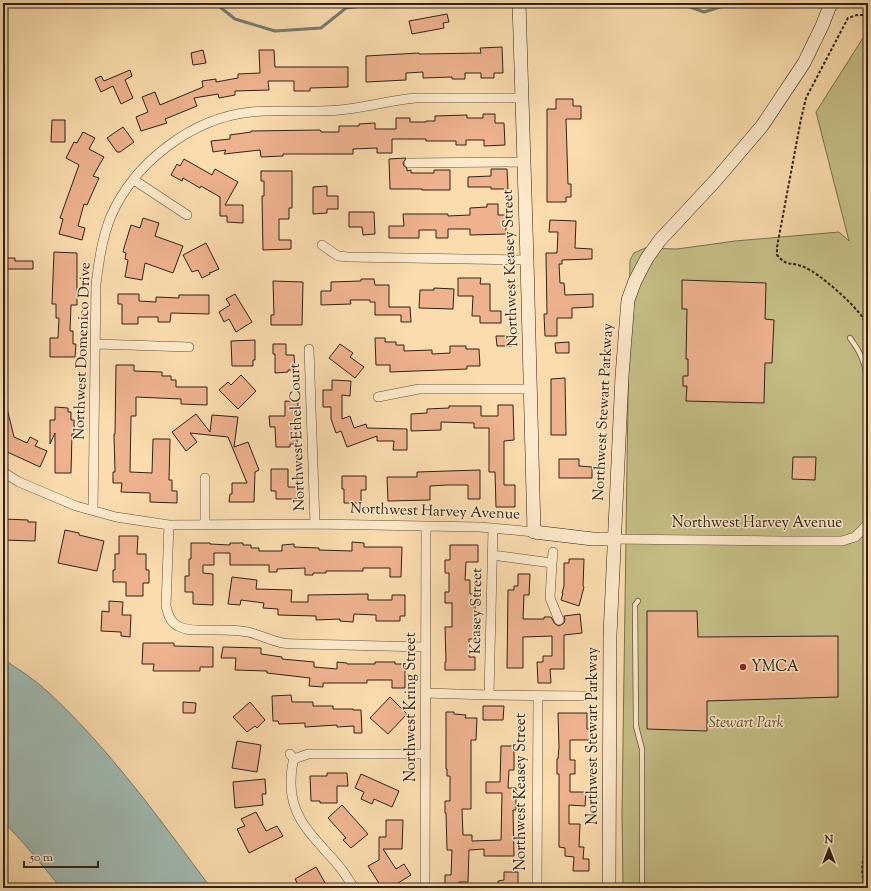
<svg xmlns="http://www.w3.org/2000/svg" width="871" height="891" viewBox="0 0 871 891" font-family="'Sorts Mill Goudy',serif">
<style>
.green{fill:#c5be86;stroke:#7a704e}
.water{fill:#a0bab2;stroke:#737e74}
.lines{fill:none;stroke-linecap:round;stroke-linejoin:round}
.stream{stroke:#737e74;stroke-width:3}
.building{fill:#eeb28f;stroke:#302317}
.lane-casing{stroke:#62513d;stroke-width:6}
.street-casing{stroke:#62513d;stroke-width:10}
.secondary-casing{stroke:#302317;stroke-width:14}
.path{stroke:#302317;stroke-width:2;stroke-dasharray:3 2;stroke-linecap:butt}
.lane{stroke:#fce8ca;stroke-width:4.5}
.street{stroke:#fce8ca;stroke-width:9}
.secondary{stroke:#fce8ca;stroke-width:13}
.poi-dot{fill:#8f2418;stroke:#fce8ca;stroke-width:1.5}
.labels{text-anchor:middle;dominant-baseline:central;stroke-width:3;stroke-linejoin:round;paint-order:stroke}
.street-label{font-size:15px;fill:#302317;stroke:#fce8ca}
.poi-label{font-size:15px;fill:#302317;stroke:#fce8ca;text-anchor:start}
.park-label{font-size:15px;font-style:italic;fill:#554a33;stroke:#fce8ca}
</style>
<rect width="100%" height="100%" fill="#fadcae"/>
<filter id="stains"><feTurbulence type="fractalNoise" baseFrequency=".005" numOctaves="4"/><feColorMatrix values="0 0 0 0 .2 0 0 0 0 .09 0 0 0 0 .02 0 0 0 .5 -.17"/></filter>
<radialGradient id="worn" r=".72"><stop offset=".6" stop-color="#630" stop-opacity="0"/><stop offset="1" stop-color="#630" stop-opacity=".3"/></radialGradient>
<path class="green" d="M868 30V888H623L622 812 630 260 634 253 645 248 677 249 735 241 839 232 849 241 816 112Z"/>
<path class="water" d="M3 659C18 669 34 679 47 691 109 748 161 821 211 888H61L27 847 3 821Z"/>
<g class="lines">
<path class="stream" d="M215 3 235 19 275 31 321 28 346 8 386 3
M679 3 704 12 733 3"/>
</g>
<path class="building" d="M447 14 449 22 443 23 444 28 412 34 409 21Z
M502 47 503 73H494V78H481V73H465V79H452V77L423 78V72L406 73V80L366 82V56L419 53V54L481 53 480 48Z
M203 50 206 63 193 65 191 53Z
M259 50H274L275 67H348V87L310 88V91H294V81H268L269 90 235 91V95L219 98 218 94 194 98 197 106 165 119 167 123 141 131 136 117 148 112 142 97 155 92 160 105 203 87 202 81 216 79V82L238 78V74L260 73Z
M130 70 132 76 125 80 133 98 121 104 113 86 101 92 95 79 101 76 104 81Z
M556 99H573V106H581V119H566L568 184H571V197H566V202H547V109H556Z
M483 114H495V123H504L505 145 484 146V140H466V145H456V141H426V139H392V153H377V148L353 149V154H283V156L261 157 260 150 224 154 226 150 213 152 211 141 230 139V135L251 132V131L320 130 321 132H339V126H359V124L375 123V129H396V118H410V122H426V121H435V116L467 115V118H483Z
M52 120H65V142H51Z
M123 127 134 142 120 152H117L107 138Z
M83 132 95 138 89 149 104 157 93 176 99 178 87 205 84 204 78 226 85 228 82 240 59 234 63 219 60 218 79 165 66 158 74 142 77 143Z
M406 158 403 163 404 166 407 168V171L411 170V173H434V170H450V190H422V189H390L389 159Z
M184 159 212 175 215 169 238 182 225 205H243V223L227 222V216H220V197L201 186 200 188 183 178 182 181 171 175 177 164 180 166Z
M491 169H507L508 189H491V187H468V177L491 176Z
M261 171H292V208H289V219H279V240H291V249L263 250 262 196H264V181H261Z
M327 186V196H338V209H327V213L313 214V187Z
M487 204H498V215H506V234L470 235V229H448V238H436V230H419V238H389V226H404L403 214H448V216L470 215V208L487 207Z
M349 212H374L375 234 363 235 362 227H349Z
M143 218 159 223 155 236 183 246 173 273 145 263 142 280 125 277 128 260 125 259 126 253 123 252 124 248 131 225 140 228Z
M550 220 576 221 575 248 592 249V259L562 260V264H559L560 283H564L565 295 593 294V307L572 308V318H557V336H545L544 314H547L546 253H557L558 232H549Z
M206 243 219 269 210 273V272V274L202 278 198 270 192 272 183 255Z
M54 252 77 253V305H71L70 331H73V344H76L75 357H50V338H58L59 318H56V304H52Z
M3 258H15V261H33V269H3Z
M458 278H481L480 284H490V311H501V323H480V316H472L473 296H458Z
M361 279H374L375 285H389V307H410L411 322H401V315H375V302H370V300H350L351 304 321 305V291H331V282L361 281Z
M682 280 766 283 765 319 774 320 772 363H765L764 403 686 401 687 386H683V376H688V359H686L687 309H682Z
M273 281 303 282 302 325H271V315H274Z
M434 288 454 289 453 309 419 308 420 290H434Z
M118 294H139V301L156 302V297L179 298V295H209V314L171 313 170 322H158V317H138V324H122V304H118Z
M235 294 252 322 236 332 229 319 224 322 219 312 230 305 226 299Z
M496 336H511L512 346H497Z
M375 338H385V342H396V345H404V351L432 350V354L450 353V346H466V349H479L480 366H467V369L390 372V365H376Z
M255 340V360H253V366H232L231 341Z
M569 342V353H556L555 343Z
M273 344H286V355H294L295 370H288V372L275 373V354H273Z
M340 344 353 353 350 357 364 367 355 378 329 358Z
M116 365H134V371L162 372V376H171V380H176V387H207V405L181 404V399L136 397V416H131L130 472 152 473 153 439H170L169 480H172V491H177V503L150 502V493L121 492 122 483H113V472H115L114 434H115Z
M241 375 256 391 238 409 219 390 228 382 231 385Z
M565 378 566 435H551V379Z
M332 380 351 381 350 396 342 395V419L350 416 354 428 366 424 367 428 407 429V450H393L394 441H377V436L347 447 341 431 336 433 331 419V407H323V390H332Z
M285 401 298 402 297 444H290V447H276L275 427H270L269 416H285Z
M6 404 14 437 27 443 30 437 38 441 35 446 47 451 40 467 3 450V405Z
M498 405H513L514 440 504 441V485H515V507H496L495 472H489V428H474V423L441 422V430L411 431V414L427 413V409L449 408V406H481V416H498Z
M55 407 68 408V412H71V420H74V434H72L71 473H55V433L50 444V420H55Z
M196 414 210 432 212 415 238 417 234 447 248 442 259 470 255 472 254 502H229L230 494H232V483H247L228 437 190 433 197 442 186 451 172 432Z
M793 457H816L815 480 792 479Z
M559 459H579V466L592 467V478H559Z
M271 469H288V487H302V499H276V491H271Z
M480 470V499H468V485H447L430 486V500L388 501 387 477H417V472Z
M342 476H366V490H361V503H344V489H342Z
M3 519 28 520V522H36L35 541 3 540Z
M65 530 79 533V535L104 541 97 571 58 563Z
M119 536H138L137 554H146V570H149V583H143V596H126V582H113V570H115V554H119Z
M352 542 364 543V547H402L401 577H390V568H363V571H326V573H313V575H305V568L277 569V572H269V565H230V553H214V565H203V573L213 574V605L193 604V592H185V576H189V559H191V543H210V544L230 545V543H243V545H251V548H259V551H282V545L294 544V547L319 548V550L352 551Z
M450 545H478V562H466L465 580H470V594H478V604H475V639H469V657H475V670H445V662H446L445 627H452V603H445V592H449V573H445V560H450Z
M569 559H584L583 586 584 587 579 606 561 600 563 593H562L564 586V563H569Z
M518 574H530L529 595H524L523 619H544V617H551L555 624 559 626 564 623 565 620 564 616 580 614 582 633 564 635V669H550L551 683H538L537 662H543V656H552V636L523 637V668H507L508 590H514V586H518Z
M232 577 257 580 256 589 292 590 291 602H308V595L368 594V600H392V595H405V616H400V621H376V615L354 614 353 622 340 621V619L316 620V616L278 615V609L263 608 264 603 241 600 240 605 228 604Z
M109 601 123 602 122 615H131L130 637 121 636V632L101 631 102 611 109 612Z
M647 611H697L698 637 838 636V697L707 701V731L647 729Z
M143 643H174V646L213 647V667H200V671H153L154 664H142Z
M223 647 261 648V654L282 657V659L314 662V667L337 669V662L347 663V664H375V662H395V664H405V688H392V680H367V683H323V687L309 686 310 678 267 673V671L235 670 236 658H221Z
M291 695 292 702H313V706H333V709H353V710H361L362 733H354V726L337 727V725L305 727V723L279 724 278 721H273L272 696Z
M390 697 407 714 388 734 370 718Z
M183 702 196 703 195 713H183Z
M250 702 265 720 257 728 255 726 247 732 233 717Z
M483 706H504L503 720H483Z
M446 712H454V714L466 715 465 718H477L476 740H471V809H462L463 835H472V841L501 840 502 793H486V782H500L501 746H514V770H509L508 788H516V810H513L514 856H484V849L469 850 468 882H459V888L445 887V875H451L452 850H447L446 813H445V801H450V776H447V769H446Z
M558 713H587V729H590V740H570V760H575V774H570V792H586L585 806 569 805V824H580L579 847H584L583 859H589V871H573L574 857 565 856V848L559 847V774H557V759H558L559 747Z
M237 741 261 745 257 772 232 768Z
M327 773H347L348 786H337V803H320V801H311L310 776H327Z
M361 774 399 791 392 807 374 799 372 804 361 799 364 792 355 788Z
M265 779 266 794H262L263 805 235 808 233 782Z
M342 805 368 834 351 848 343 840 346 838 328 818Z
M256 812 266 831 277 826 283 836 249 853 237 829 245 826 241 819Z
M386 820H403L402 849H383L396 869 404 864 411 875 390 888H382L368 866 379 860V837H386Z
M316 867 328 888H300L295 879Z
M504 872H518V888H498V881L504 880Z"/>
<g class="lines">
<defs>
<path id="lane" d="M850 338C865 358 866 368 868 392
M638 601 635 605 636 726 642 749V888"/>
<path id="street" d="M409 163 524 162
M134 180 187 215
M322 245 338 256 348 257 527 260
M96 344 189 347
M309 349 315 524
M378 397 419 389H530
M3 472 19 482 76 506 116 517 169 525 315 524 426 526 480 527 534 532
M205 478V525
M93 510 96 284C99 261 102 238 111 216 135 162 192 118 251 112 280 109 310 113 339 110 365 108 390 100 416 98H522
M169 525 166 606C168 614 170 622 178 626 187 631 196 630 205 630 220 630 234 629 248 632 260 635 272 641 283 643 289 644 296 644 302 644L425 647
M613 539 781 541H842L855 537 868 524
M492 555 552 563 550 598 559 620
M552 563 553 552
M426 693 489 695 585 696
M489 695 493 528
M290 754 294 759 308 754H425
M294 759C291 768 291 775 291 784 291 820 316 839 338 865 344 872 349 880 354 888
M425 888 426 526
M537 888 538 696"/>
<path id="secondary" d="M519 3 527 260 534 532 593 539H613
M609 888 610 635 622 376 628 300 635 281 647 258 660 240 715 181 762 126 804 63 822 26 831 3"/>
</defs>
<use href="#lane" class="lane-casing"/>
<use href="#street" class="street-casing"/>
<use href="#secondary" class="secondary-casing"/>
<path class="path" d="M868 15H857L848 18 806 98 801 119 777 247V255C788 268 791 261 804 267 819 273 854 304 863 318 866 323 866 331 868 336
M866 888C859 873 863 856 868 840"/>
<use href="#lane" class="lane"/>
<use href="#street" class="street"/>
<use href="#secondary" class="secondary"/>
</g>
<circle class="poi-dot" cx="743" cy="667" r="4"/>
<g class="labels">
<g class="street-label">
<text transform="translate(511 268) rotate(-92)">Northwest Keasey Street</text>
<text transform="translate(83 351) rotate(-88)">Northwest Domenico Drive</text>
<text transform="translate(604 412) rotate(-87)">Northwest Stewart Parkway</text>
<text transform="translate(298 437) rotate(-92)">Northwest Ethel Court</text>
<text transform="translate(435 512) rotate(2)">Northwest Harvey Avenue</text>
<text x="757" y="523">Northwest Harvey Avenue</text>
<text transform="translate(477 611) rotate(-89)">Keasey Street</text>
<text transform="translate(411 707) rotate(-90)">Northwest Kring Street</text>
<text transform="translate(593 736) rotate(-90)">Northwest Stewart Parkway</text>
<text transform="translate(521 792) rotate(-90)">Northwest Keasey Street</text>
</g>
<g class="poi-label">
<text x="751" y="667">YMCA</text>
</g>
<g class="park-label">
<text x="746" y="723">Stewart Park</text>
</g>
</g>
<rect width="871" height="891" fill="none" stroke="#fadcae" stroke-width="16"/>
<rect x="4" y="4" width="863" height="883" fill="none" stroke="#302317" stroke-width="2"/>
<rect x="8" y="8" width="855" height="875" fill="none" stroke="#302317"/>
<g transform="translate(829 849)" stroke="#fce8ca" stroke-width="3" paint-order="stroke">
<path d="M0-3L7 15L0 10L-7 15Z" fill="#302317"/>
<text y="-6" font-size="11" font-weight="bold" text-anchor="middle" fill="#302317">N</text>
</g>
<path d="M24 861v6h74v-6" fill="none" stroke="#302317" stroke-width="2"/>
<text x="30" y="861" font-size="12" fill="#302317" stroke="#fce8ca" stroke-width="3" paint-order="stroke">50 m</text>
<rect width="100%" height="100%" filter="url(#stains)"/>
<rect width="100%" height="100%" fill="url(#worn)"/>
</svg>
